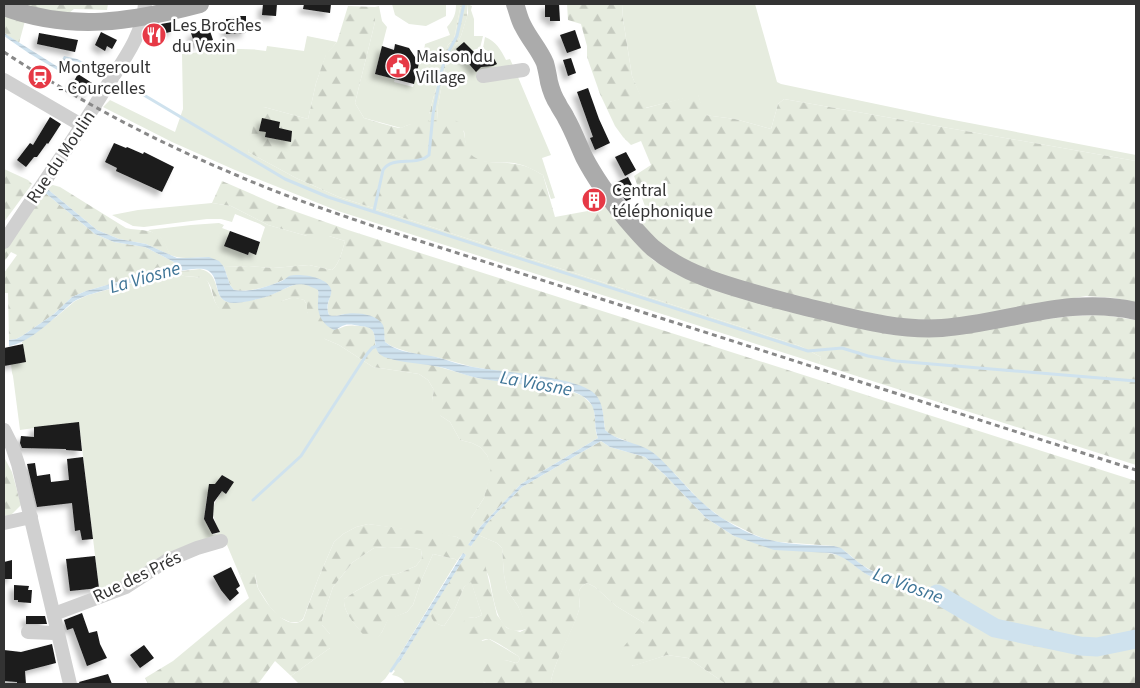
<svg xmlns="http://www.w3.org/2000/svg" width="1140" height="688" viewBox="0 0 1140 688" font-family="'Source Sans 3',sans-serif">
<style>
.green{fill:#e6ecdf;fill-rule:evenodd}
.forest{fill:url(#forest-firs)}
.wetland{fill:url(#wetland-marsh)}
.water{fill:url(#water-rules)}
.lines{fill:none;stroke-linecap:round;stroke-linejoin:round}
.stream{stroke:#cfe2ee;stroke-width:3}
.river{stroke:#cfe2ee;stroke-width:19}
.building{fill:#1a1a1a;filter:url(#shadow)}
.minor{stroke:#d0d0d0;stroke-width:14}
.major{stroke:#ababab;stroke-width:18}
.rail{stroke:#888;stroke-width:3;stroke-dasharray:5 4;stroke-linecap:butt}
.labels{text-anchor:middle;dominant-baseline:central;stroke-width:5;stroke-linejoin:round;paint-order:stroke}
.poi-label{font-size:18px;fill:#333;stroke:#fff;text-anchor:start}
.street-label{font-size:18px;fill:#333;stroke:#fff}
.water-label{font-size:19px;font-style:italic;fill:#3f7597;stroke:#fff}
</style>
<defs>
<pattern id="forest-firs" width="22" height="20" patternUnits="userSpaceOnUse" patternTransform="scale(1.25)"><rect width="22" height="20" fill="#e6ecdf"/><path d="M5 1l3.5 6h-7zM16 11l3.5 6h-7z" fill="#c6cbc0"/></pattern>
<pattern id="wetland-marsh" width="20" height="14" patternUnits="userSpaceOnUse" patternTransform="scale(1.25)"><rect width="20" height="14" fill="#e6ecdf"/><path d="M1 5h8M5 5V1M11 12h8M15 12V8" fill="none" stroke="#c6cbc0"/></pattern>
<pattern id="water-rules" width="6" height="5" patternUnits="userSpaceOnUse" patternTransform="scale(1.25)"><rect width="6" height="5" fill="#cfe2ee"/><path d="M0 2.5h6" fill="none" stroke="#b2c2cd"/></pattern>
<filter id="shadow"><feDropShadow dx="-4.5" dy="4.5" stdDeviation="2.5" flood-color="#0004"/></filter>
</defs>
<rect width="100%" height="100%" fill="#fff"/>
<path class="green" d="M392 4H446V16L426 26 409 24 395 15Z
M456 4H461L454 39 448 45 446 51 429 114V121L408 125 401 128 364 118 355 103 375 22V7L379 6 382 21 387 27 375 74 395 79 394 82 413 87 419 63 423 57 425 44 450 35 447 27C454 19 456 14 456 4Z
M467 4 472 6 471 10 474 19V36H483L480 48 473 50 476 54H481L484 56 489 54 487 51 483 48 485 37C496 41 501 50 506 60L510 59 515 70 551 155 542 158 555 198 551 199 543 175C534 170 525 165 514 163 499 161 476 167 467 150 465 145 465 136 464 131L437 120 438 105 446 63 461 36 468 13Z
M622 4H755L777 82 781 84 938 117 1136 155V161L784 99 778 104 771 129 735 119 704 115 698 95 645 108 632 76 623 19Z
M307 36 337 42 326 55 316 83 308 119 264 107 248 152 296 178 339 197 800 346 821 357 819 364 338 211 235 170 172 142 103 107 110 100 175 132 183 109 182 54C210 51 238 46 266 51L267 46 304 51Z
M212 203 231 206 268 225 307 236H329L345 241C342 251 340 263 332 270L309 265 273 268 249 266 224 267C212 254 202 258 186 258 180 258 175 257 170 255 163 239 163 238 148 230L191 225 219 223 224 225 222 228 230 231 225 246 248 255 249 252 256 254 265 227 260 224 235 214 232 222 221 219H207L144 227 133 226 112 215 138 210Z
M173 272 184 276 205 278 208 282 215 302 219 308C238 306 259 305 278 302 291 299 290 296 304 300L307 305V312L325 339 339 345 373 367 419 374 428 380 434 390 432 400 441 416 450 422 460 440 472 443 480 447 487 455 492 468 484 498 471 518 473 534 475 535 468 545 457 537 368 524 356 527 343 534 334 542 318 579 303 619 299 622H290L279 617 270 607 258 588 255 574 242 573 240 576 227 545 220 536 101 592 99 588 79 423 34 427V428L20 430 13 376 12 373 11 364 25 362 22 342 56 317 75 301 88 295ZM222 475 233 482 226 494 222 491C210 508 211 514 220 532L213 535 204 519 207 496Z
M478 535 497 543 502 548 504 575 507 590 518 606 527 626 526 629C495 640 494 595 489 577 485 566 476 556 471 546Z
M387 547 415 548 421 550 422 558 416 566 397 574 383 576 356 591 344 599C343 614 358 627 366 637H378L382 632 388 619 407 612 413 605 421 581 433 554 455 559 457 561 396 661 399 663 430 612C432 621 435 624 444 626L454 611 464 587 471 581 482 615 475 618 468 617 482 641 489 639 518 656 520 659 518 662 516 663 505 660 483 682 489 684H405C403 678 398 676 392 675L395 671 392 669 385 679 379 684H299L291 676 330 648V634L322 625V619L333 587 353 562 374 548Z
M587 583 595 587 616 606 644 623 632 666 667 655 688 658 726 684H554L551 680C557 656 571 634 579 610 582 598 573 590 587 583Z"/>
<path class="forest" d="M14 4H108L107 10 74 9 69 13 23 7Z
M567 4H622L623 19 632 76 646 108 698 94 705 115 735 119 771 129 778 104 784 99 1136 161V303L1115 298 1086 296 993 312 951 321 883 318 721 277 667 252 634 218 646 209 634 176 651 165 641 141 631 145 623 137 615 126 600 94 587 57V46L581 24 568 20Z
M348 6 375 7V22L355 103 364 118C371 120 395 128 401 128 401 128 407 125 408 125 420 121 441 118 453 120 470 122 460 148 474 157 487 165 501 161 515 164 526 165 534 170 543 175L555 217 593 210 604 204 653 260 676 274 697 283 791 311 887 334 936 337 1025 322 1072 316 1103 315 1136 320V465L819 364 821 357 800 346 339 197 296 178 248 152 256 111 264 107 308 119 316 83 326 54 337 42Z
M4 14 25 21 19 43 4 33Z
M4 169 28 180 32 184 4 222Z
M222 181 277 205 348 230 1136 481V684H726L688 658 667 655 633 666 619 652 644 623 616 606 595 587 587 583C573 590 582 598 579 610 572 634 557 656 551 680L554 684H489C475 680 479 671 486 662L505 660 516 663 518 662 520 659 518 656C512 652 494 640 489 639 476 638 478 653 463 640 461 629 459 625 468 617L475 618 482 615 471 582 464 587 454 611 444 626C434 624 432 621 430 612L466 555 463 553 457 561 455 559 433 554 421 581 413 605 407 612 388 620 382 632 378 638H366C358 627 343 614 344 599L356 591 383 576 397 574 416 566 422 558 421 550 415 548 387 547 374 548 353 562 333 587 322 619V625L330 634 332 642 330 648 291 676 275 661 258 684H148L145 678 173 661 249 598 240 576 242 573 247 572 255 574C256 579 256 585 259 590 266 603 286 632 303 620L318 579 334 542 343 534 356 527 368 524 438 533 457 537 474 548 484 560 497 615 507 628 520 632 526 629V626L518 606 507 590 504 575 502 548 497 543 478 535 489 521 522 487 601 441 610 447 645 457 665 475 706 518 734 536 838 555C850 559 858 570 870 576 888 584 907 587 926 593 937 597 946 603 956 610L940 592 877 573C871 570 865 567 859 563 851 556 844 549 834 546L779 542 768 540 753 534 723 519 702 503 675 474 627 441 610 435 605 430 602 408 563 381 473 367 436 357 418 355 399 349 391 346 385 342 383 329 344 314 332 317 329 315C325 304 331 299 331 289L289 277C274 285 252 293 234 290L230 285 224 267 249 266 273 268 309 265 332 270C340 263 342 251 345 241L329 236H307L268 225 231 206 212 203Z
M53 185 60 187 126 228C138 231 155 228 163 240 166 244 168 250 170 255L146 244 119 239 97 230 45 187Z
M43 191 95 234 114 242 145 247 174 262 175 264 173 266 86 291 72 297 54 314 22 336 16 339 9 340 8 293H4V273L17 255 11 252 4 262V249Z
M200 269C222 273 212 298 228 302 235 304 241 302 247 301 255 299 263 298 270 295 291 288 295 278 318 289L319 295 318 303 338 329C346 325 350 325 359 326 372 326 376 331 375 345L436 366 477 378 567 390 583 396 594 407 596 433 598 438 521 484 481 526 475 535 473 534 468 528 471 518 484 498 491 468 487 455 480 447 472 443 460 440 450 422 441 416 433 408 432 400 434 390 428 380 419 374 373 367 339 345 325 339 316 333 310 323 307 312V305L304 300C284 294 282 304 264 309 256 312 239 314 230 313 210 311 216 290 207 281 202 276 191 277 184 276 181 275 177 274 174 272Z
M4 457 12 472 21 505 11 515 4 516Z"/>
<path class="wetland" d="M461 4H467V17L461 36 446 63 438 105 437 120 429 121V114L435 92 443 58 448 45 454 39Z"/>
<path class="water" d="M4 33 58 67 64 56 77 59 105 72 104 74 66 58 59 71 30 54 4 36Z
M45 187 97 230 119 239 146 244 177 258H184L209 257 219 261 224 267 230 285 234 290C249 293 266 287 279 282 283 281 286 278 289 276 300 273 327 277 331 289 333 297 324 302 329 315 335 317 339 315 345 314 356 312 377 314 383 325 385 330 384 337 385 342 400 354 419 353 436 357 448 360 460 365 473 367 500 372 578 376 595 394 604 403 603 418 605 430 619 443 642 442 656 455 673 470 687 489 704 504 720 519 748 535 770 540 790 545 813 545 834 546L841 548 858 562 868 569 877 573 940 592 959 604 956 610C946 603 937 597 926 593 907 587 888 584 870 576 854 568 849 557 830 553L774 550 734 536 706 518 665 475 645 457 610 447 601 441 522 487 489 521 471 546 468 545 481 526 521 484 598 438C592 422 600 408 584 397 572 389 556 389 543 387 521 384 500 382 478 378 463 375 449 368 434 366 419 363 403 363 388 358 364 352 387 327 360 326 355 325 349 324 345 325 341 326 338 329 334 330 323 325 317 315 318 302 318 297 319 295 318 290 296 278 291 287 271 295 264 298 242 303 234 303 211 303 222 277 207 270 191 263 108 290 88 295 83 297 77 299 73 302 57 315 29 344 9 346V340L16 339 22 336 54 314 72 297 86 291 173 266 175 264 174 262 145 247 114 242 95 234 43 191Z
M463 553 466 555 399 663 396 661Z"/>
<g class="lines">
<path class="stream" d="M127 85 285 179 328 197 808 351 842 348 868 356 896 361 1136 381
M374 211 383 170C393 155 416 167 429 155L433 114 441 74 445 58 457 36 464 4
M253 500 301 456 367 354 372 348 379 345
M391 671 399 659"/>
<path class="river" d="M937 594 995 628 1047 639 1080 646 1097 647 1136 639"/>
</g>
<path class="building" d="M263 4H277L276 16 262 15Z
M304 4H331L330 13 303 9Z
M545 4H559L560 21H550V17H545Z
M235 16H246V33L226 34V19H235Z
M172 22 174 31 158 35 156 25Z
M209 28 213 40 195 45 191 33Z
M575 30 581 48 567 53 560 35Z
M101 32 117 40 112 49 107 46 105 51 95 45Z
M39 33 78 40 75 52 37 44Z
M464 42 476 54H481L486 56 491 53 497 64 493 66 481 67 476 72 456 49Z
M395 44 409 48 419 63 414 84 375 74 382 46 394 50Z
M571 58 576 73 568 76 563 60Z
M78 74 92 83 87 94 71 86Z
M588 88 599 119 610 143 595 150 590 138 593 137 577 92Z
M50 117 61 124 48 144 47 143 37 157H34L26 167 17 160 30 143 33 145Z
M262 118 280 122 279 128 292 131 291 142 265 137 266 132 259 131Z
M114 143 126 148 127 147 143 154 144 152 174 167 162 192 116 171 117 168 105 162Z
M626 152 636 170 625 176 615 157Z
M628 177 632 185 627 188 630 193 629 194 631 199 626 201 613 184Z
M230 231 260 242 256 255 249 252 248 255 224 246Z
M23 344 26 362 4 366V348Z
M79 422 82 451 66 450V449L22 448 20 443 21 436 34 437V427Z
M83 457 93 539 82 540 80 530 75 531 72 503 37 507 27 464 35 463 37 476 50 474 51 482 69 480 67 459Z
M222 475 234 482 226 494 222 491 214 502 213 518 220 532 212 534 204 519 209 484H215Z
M95 556 99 588 70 591 66 559Z
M12 560V579H4V562Z
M231 567 240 586 236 589 239 593 230 601 221 590 213 576Z
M14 585 29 586 28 590H32L31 603 18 602V600H14Z
M82 613 89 633 97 631 100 644 107 658 87 666 73 628 67 630 64 620Z
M26 616H45L47 624H26Z
M52 644 56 663 25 671 26 684H17V682L4 681V650L21 652Z
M144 645 154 658 140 668 130 655Z
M108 674 112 684H80L79 682Z"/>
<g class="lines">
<path class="minor" d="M483 76 523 70
M4 80 83 126
M4 242C37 191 73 142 105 89 122 62 143 36 145 4
M4 430 12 446 18 464 70 684
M4 523 31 517
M54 614 126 587 166 561 197 548 221 541
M28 632 54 633 58 632"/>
<path class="major" d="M515 4C518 12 519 19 523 26 530 40 539 49 545 63 547 70 548 76 549 82 551 90 554 98 558 104 560 109 564 113 566 118 573 130 578 144 584 157 596 180 610 199 626 219 635 229 643 239 653 248 684 274 725 285 764 296 779 300 794 304 810 308 853 318 897 331 942 328 1008 323 1069 295 1136 311
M4 7C72 32 131 22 200 4"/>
<path class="rail" d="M4 52C77 100 155 141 236 175 282 195 329 211 376 227L1136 470"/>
</g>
<defs>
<symbol id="restaurant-disc" viewBox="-11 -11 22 22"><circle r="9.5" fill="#e63946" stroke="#fff"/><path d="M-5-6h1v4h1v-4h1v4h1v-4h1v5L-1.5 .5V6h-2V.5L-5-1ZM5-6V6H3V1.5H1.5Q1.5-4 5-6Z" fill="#fff"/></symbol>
<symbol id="civic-disc" viewBox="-11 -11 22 22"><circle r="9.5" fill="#e63946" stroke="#fff"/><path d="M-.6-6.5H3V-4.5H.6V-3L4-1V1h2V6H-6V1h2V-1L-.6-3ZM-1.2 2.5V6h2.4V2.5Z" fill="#fff"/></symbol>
<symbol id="station-disc" viewBox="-11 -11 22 22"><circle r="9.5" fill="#e63946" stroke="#fff"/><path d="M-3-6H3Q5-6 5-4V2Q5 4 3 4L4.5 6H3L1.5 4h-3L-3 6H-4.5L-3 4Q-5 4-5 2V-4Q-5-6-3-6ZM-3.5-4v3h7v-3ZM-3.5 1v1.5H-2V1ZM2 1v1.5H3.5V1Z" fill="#fff"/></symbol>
<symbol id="building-disc" viewBox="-11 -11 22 22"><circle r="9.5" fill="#e63946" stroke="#fff"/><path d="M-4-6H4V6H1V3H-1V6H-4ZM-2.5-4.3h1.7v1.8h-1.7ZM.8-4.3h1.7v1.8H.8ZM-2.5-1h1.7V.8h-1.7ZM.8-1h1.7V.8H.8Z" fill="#fff"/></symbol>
</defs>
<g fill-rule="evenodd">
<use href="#restaurant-disc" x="140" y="21" width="28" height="28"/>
<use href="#civic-disc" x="384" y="52" width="28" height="28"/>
<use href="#station-disc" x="26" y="63" width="28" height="28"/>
<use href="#building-disc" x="580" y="186" width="28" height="28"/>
</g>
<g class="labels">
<g class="poi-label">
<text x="172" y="25">Les Broches<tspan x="172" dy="21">du Vexin</tspan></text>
<text x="416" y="56">Maison du<tspan x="416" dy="21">Village</tspan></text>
<text x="58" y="67">Montgeroult<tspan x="58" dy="21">- Courcelles</tspan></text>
<text x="612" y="190">Central<tspan x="612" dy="21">téléphonique</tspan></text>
</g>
<g class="street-label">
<text transform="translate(61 157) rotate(-56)">Rue du Moulin</text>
<text transform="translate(137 577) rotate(-26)">Rue des Prés</text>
</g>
<g class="water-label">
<text transform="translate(145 278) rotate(-16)">La Viosne</text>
<text transform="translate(536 384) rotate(10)">La Viosne</text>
<text transform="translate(908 586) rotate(20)">La Viosne</text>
</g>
</g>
<rect width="1140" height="688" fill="none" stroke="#333333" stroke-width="10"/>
</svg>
